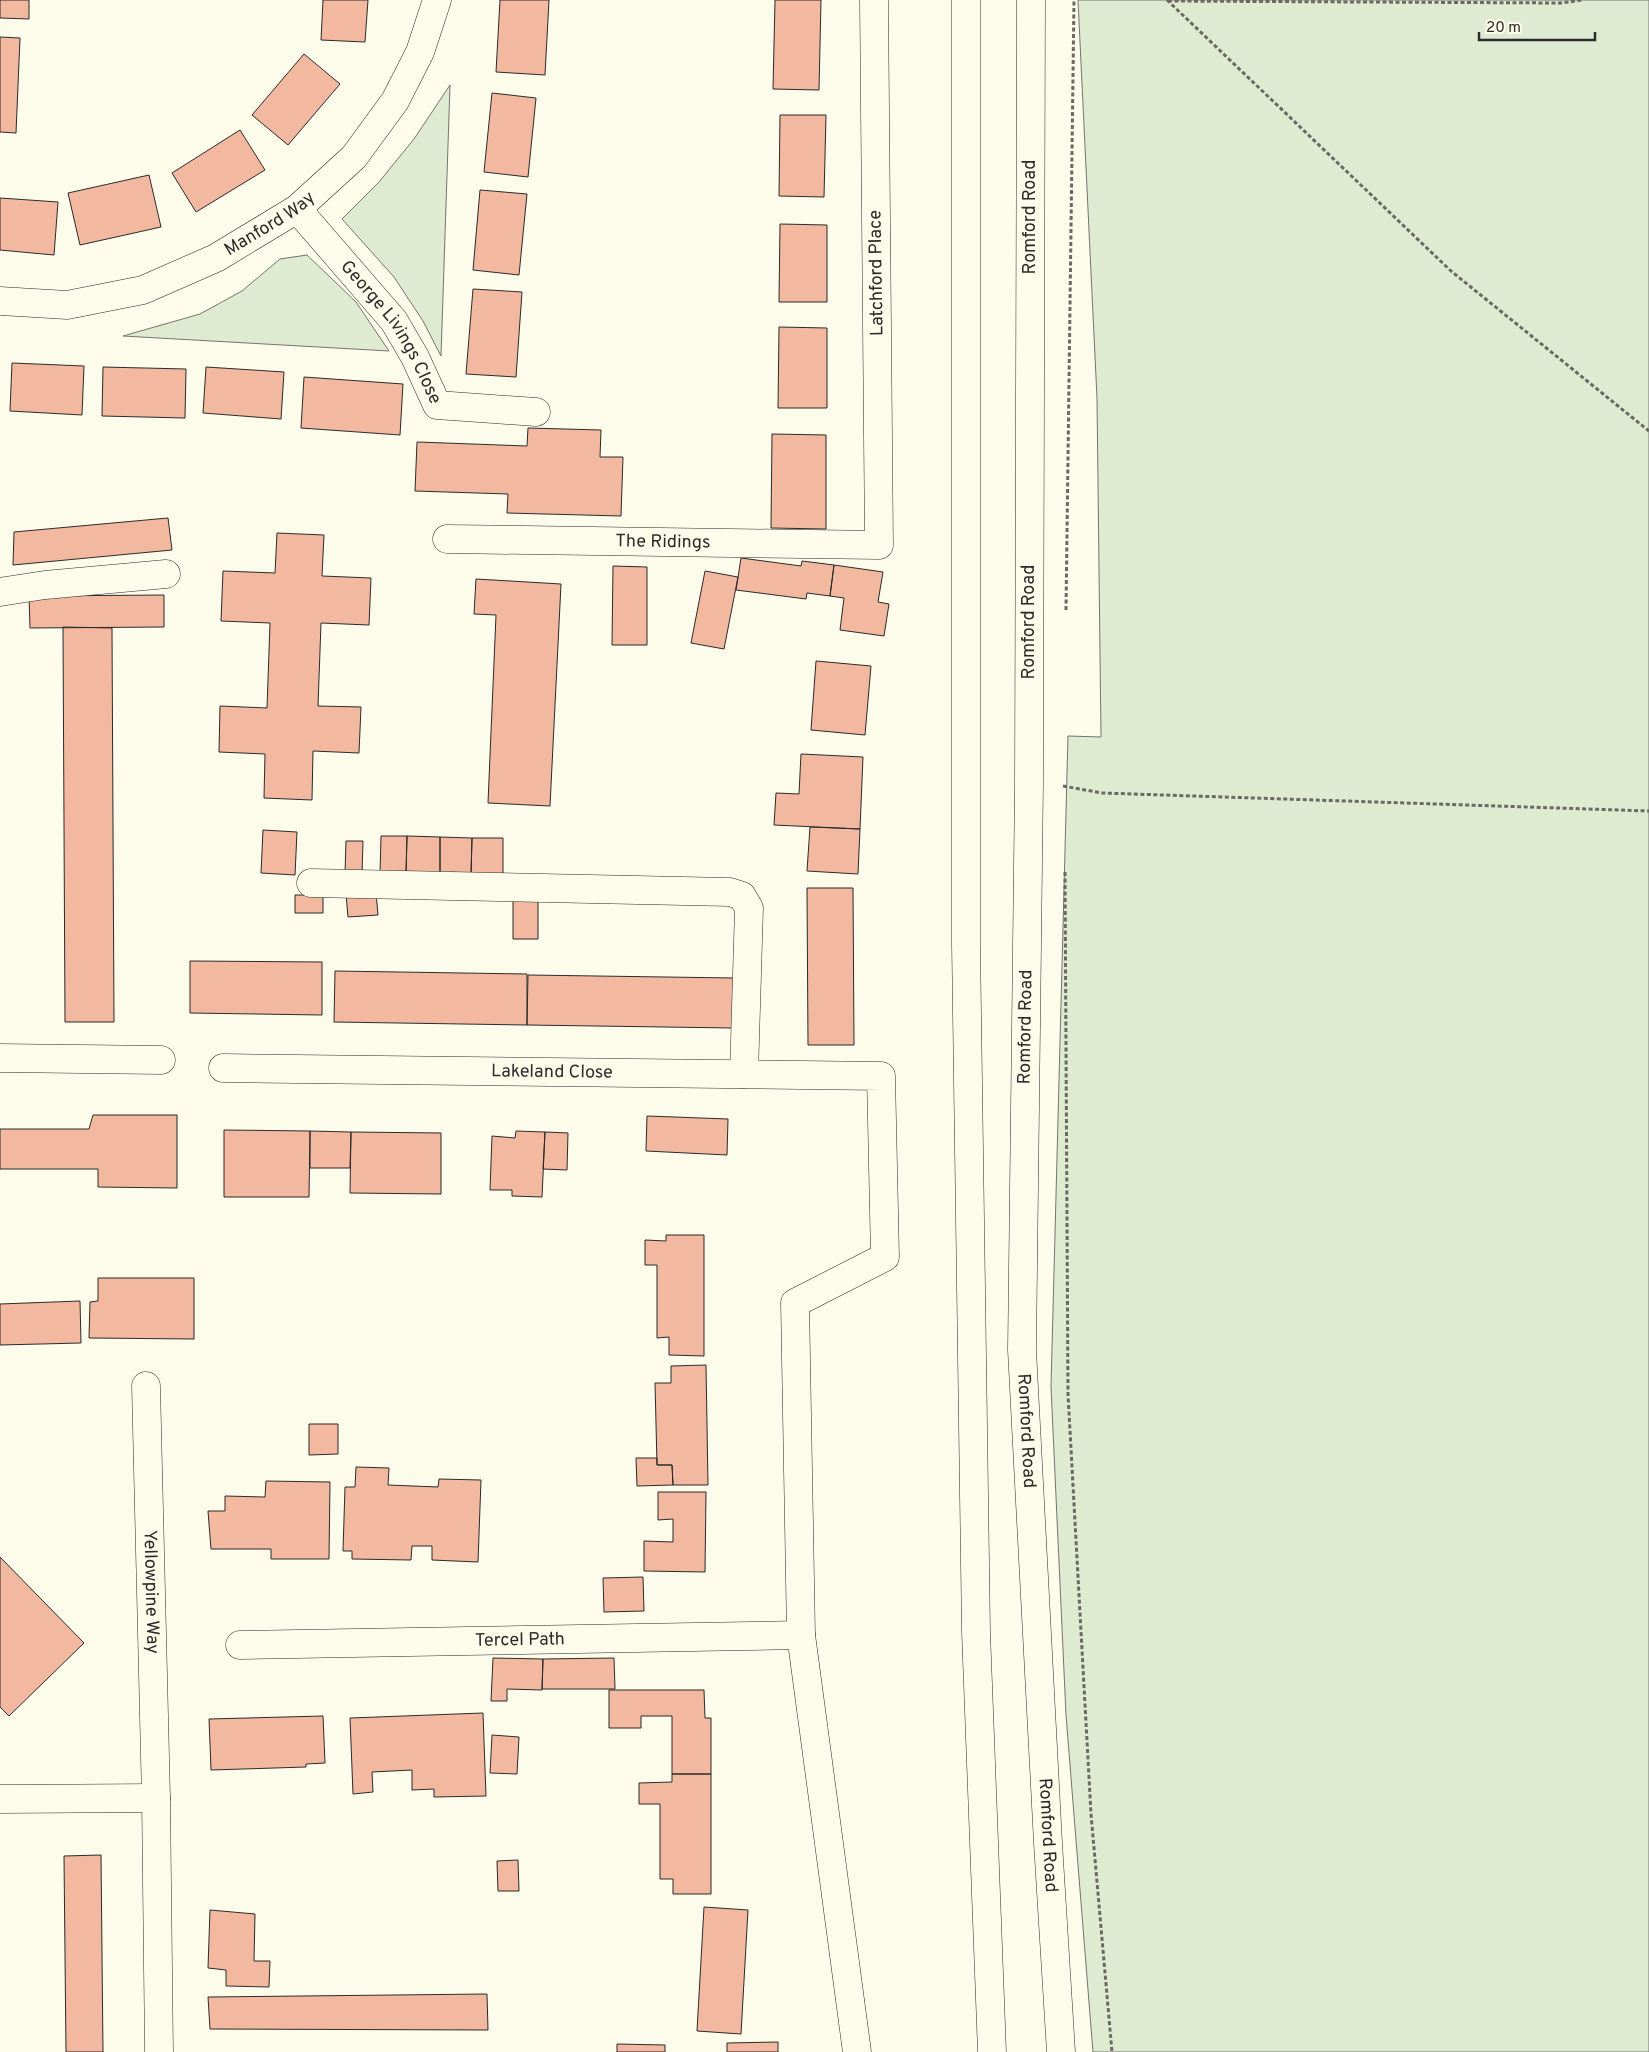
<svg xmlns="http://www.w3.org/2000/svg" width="1649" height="2052" viewBox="0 0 1649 2052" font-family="Overpass,sans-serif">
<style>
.green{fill:#deebd1;stroke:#74746e}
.building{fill:#f2b8a0;stroke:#2b2b2b}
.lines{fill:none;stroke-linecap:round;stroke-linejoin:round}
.minor-casing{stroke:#2b2b2b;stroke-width:29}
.major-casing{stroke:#2b2b2b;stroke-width:29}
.path{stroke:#6a6964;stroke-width:3;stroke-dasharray:4 2.5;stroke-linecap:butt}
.minor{stroke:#fdfbea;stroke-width:28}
.major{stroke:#fdfbea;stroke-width:28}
.labels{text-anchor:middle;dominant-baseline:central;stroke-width:4;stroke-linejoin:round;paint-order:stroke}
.street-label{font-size:18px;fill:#2b2b2b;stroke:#fdfbea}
</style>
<rect width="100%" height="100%" fill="#fdfbea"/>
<path class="green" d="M1078 0H1649V2052H1093L1066 1715 1051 1387 1068 736 1101 737 1097 398Z
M450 85 441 356 423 321 394 277 342 219 379 182 414 139Z
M307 255 356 302 389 351 123 336 200 314 242 291 280 259Z"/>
<path class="building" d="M0 0H29V19L0 18Z
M323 0H368L365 42 321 40Z
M500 0H549L545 75 496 72Z
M775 0H821L819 90 773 89Z
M0 37 20 38 16 133 0 132Z
M304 54 340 84 288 145 252 115Z
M492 93 536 98 528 177 484 172Z
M780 115H826L824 197 779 196Z
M240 130 265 170 196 212 172 173Z
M149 175 161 227 80 245 68 193Z
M480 190 527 194 519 275 473 270Z
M0 198 58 202 54 255 0 250Z
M780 224 827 225V302H779Z
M473 289 522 292 516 377 466 374Z
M779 327 827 328V408H778Z
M12 363 84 366 82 415 10 411Z
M103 367 186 369 185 418 102 416Z
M206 367 284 372 281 419 203 413Z
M304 377 403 384 400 435 301 428Z
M528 428 601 430 600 457H623L621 516 507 513 508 494 415 491 417 442 527 446Z
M772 434 826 435V529L771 528Z
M168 518 172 550 13 565 14 532Z
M277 533 324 535 322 576 371 578 369 625 321 623 318 706 361 707 359 753 313 751 312 800 264 798 265 754 219 752 220 706 267 708 270 623 221 621 223 571 275 573Z
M741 558 801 566 802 561 834 565 830 596 807 593 806 599 736 590Z
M834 565 883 572 878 602 889 604 884 636 840 630 844 598 830 596Z
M613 566 647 567V645H612Z
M705 571 738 577 724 649 691 643Z
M476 579 561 584 550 806 488 803 496 615 474 614Z
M164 595V627L30 628 29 596Z
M63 627 112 628 114 1022H65Z
M816 661 871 666 865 735 811 730Z
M801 754 863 757 860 829 774 825 776 793 799 794Z
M810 827 860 829 858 874 807 871Z
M263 830 297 832 295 875 261 873Z
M381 836H407L406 874 380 873Z
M407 836 440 837V874H406Z
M440 837 472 838 471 875 440 874Z
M472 838H503V875H471Z
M346 841H363L362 874 345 873Z
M807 888H853L854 1045H808Z
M376 892 378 915 348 917 346 894Z
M295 895H323V913H295Z
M513 899 538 900V939H513Z
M190 961 322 962V1015L190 1013Z
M335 971 527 974V1025L334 1022Z
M528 975 734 978 733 1028 527 1025Z
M93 1115H177V1188L98 1187V1169H0V1129H89Z
M647 1116 728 1119 727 1155 646 1151Z
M224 1130 310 1131 309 1197H224Z
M310 1131 351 1132 350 1168H310Z
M516 1131 545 1132 542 1197 512 1196V1190H490L492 1136 515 1138Z
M351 1132 441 1133V1194L350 1193Z
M545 1132 568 1133 567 1170 543 1169Z
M666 1235H704V1356L669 1355V1337L657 1338V1265H645V1240L666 1241Z
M98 1278H194V1339L89 1338 90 1302 98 1301Z
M80 1301 81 1343 0 1345V1304Z
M706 1365 708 1485H673L672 1465H657L655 1383H671V1366Z
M309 1424H338V1454L309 1455Z
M636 1458H657V1465H672L673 1485 637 1486Z
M356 1467 389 1468 388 1485 438 1487 439 1479 481 1480 478 1562 432 1560V1546H412L411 1560 352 1559V1551H343L345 1487H355Z
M266 1481 330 1482 329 1559H271V1549H211L208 1511H225V1496L265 1497Z
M658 1492H706L705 1572 644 1571V1541L673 1542V1519L658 1520Z
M0 1557 84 1643 9 1716 0 1707Z
M643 1577 644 1611 604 1612 603 1578Z
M493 1658 543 1659 542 1690 507 1689V1701H491Z
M614 1658 615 1689H542L543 1659Z
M609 1690H704L705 1718H711V1774H672V1716H641V1728H609Z
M483 1713 486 1796 434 1797V1789L412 1790V1770L372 1772 373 1792 353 1794 350 1718Z
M323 1716 325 1763 306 1764V1767L211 1770 209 1719Z
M492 1735 519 1737 517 1774 490 1773Z
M672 1774H711V1894H673V1879H660V1804H639V1783L672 1782Z
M101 1855 103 2052H66L64 1856Z
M518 1860 519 1891H498L497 1861Z
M704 1907 748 1910 741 2034 697 2031Z
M210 1910 255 1914 254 1961H270L269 1987 226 1986V1970L208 1968Z
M487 1994 488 2030 210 2029 208 1997Z
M778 2042V2052H727V2043Z
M617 2044 665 2045V2052H617Z"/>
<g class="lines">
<defs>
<g id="minor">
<path id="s1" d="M297 209 394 321 415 357 437 405 536 412"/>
<path id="s2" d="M0 301 67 305 143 290 216 258 297 209 354 157 395 101 420 52 437 0"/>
<path id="s3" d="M447 539 879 545 874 0"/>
<path d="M0 592 45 585 166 574"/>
<path d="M311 883 730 892 742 896 749 908 744 1074"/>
<path d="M0 1058 161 1060"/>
<path id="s4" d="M223 1068 881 1076 885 1257 795 1303 801 1635 857 2052"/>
<path id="s5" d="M146 1386 156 1798 159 2052"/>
<path id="s6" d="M240 1645 801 1635"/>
<path d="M0 1799 156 1798"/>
</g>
<g id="major">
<path d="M966 0V944L976 1632 992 2052"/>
<path id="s7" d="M1031 0 1029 784 1022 1350 1048 1843 1061 2052"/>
</g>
</defs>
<use href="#minor" class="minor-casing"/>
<use href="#major" class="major-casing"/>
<path class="path" d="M1167 0 1451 271 1649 431
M1168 1 1562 3 1582 0
M1066 610 1074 0
M1063 786 1102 793 1649 811
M1065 872 1068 1394 1091 1814 1112 2052"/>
<use href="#minor" class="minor"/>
<use href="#major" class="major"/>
</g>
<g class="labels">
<g class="street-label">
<text transform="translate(1030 217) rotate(-90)">Romford Road</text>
<text stroke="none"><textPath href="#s2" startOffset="288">Manford Way</textPath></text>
<text transform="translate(877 273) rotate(-91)">Latchford Place</text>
<text stroke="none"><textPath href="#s1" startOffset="156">George Livings Close</textPath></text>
<text stroke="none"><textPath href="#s3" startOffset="216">The Ridings</textPath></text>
<text transform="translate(1029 622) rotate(-90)">Romford Road</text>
<text transform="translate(1026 1027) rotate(-89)">Romford Road</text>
<text stroke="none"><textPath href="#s4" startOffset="329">Lakeland Close</textPath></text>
<text stroke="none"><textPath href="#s7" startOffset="1431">Romford Road</textPath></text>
<text stroke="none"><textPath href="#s5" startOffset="206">Yellowpine Way</textPath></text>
<text stroke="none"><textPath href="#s6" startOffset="280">Tercel Path</textPath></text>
<text stroke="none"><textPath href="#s7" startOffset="1836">Romford Road</textPath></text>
</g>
</g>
<path d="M1479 32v8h116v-8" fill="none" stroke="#2b2b2b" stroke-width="2.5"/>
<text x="1486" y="32" font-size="15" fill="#2b2b2b" stroke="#fdfbea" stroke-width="4" paint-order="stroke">20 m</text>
</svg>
